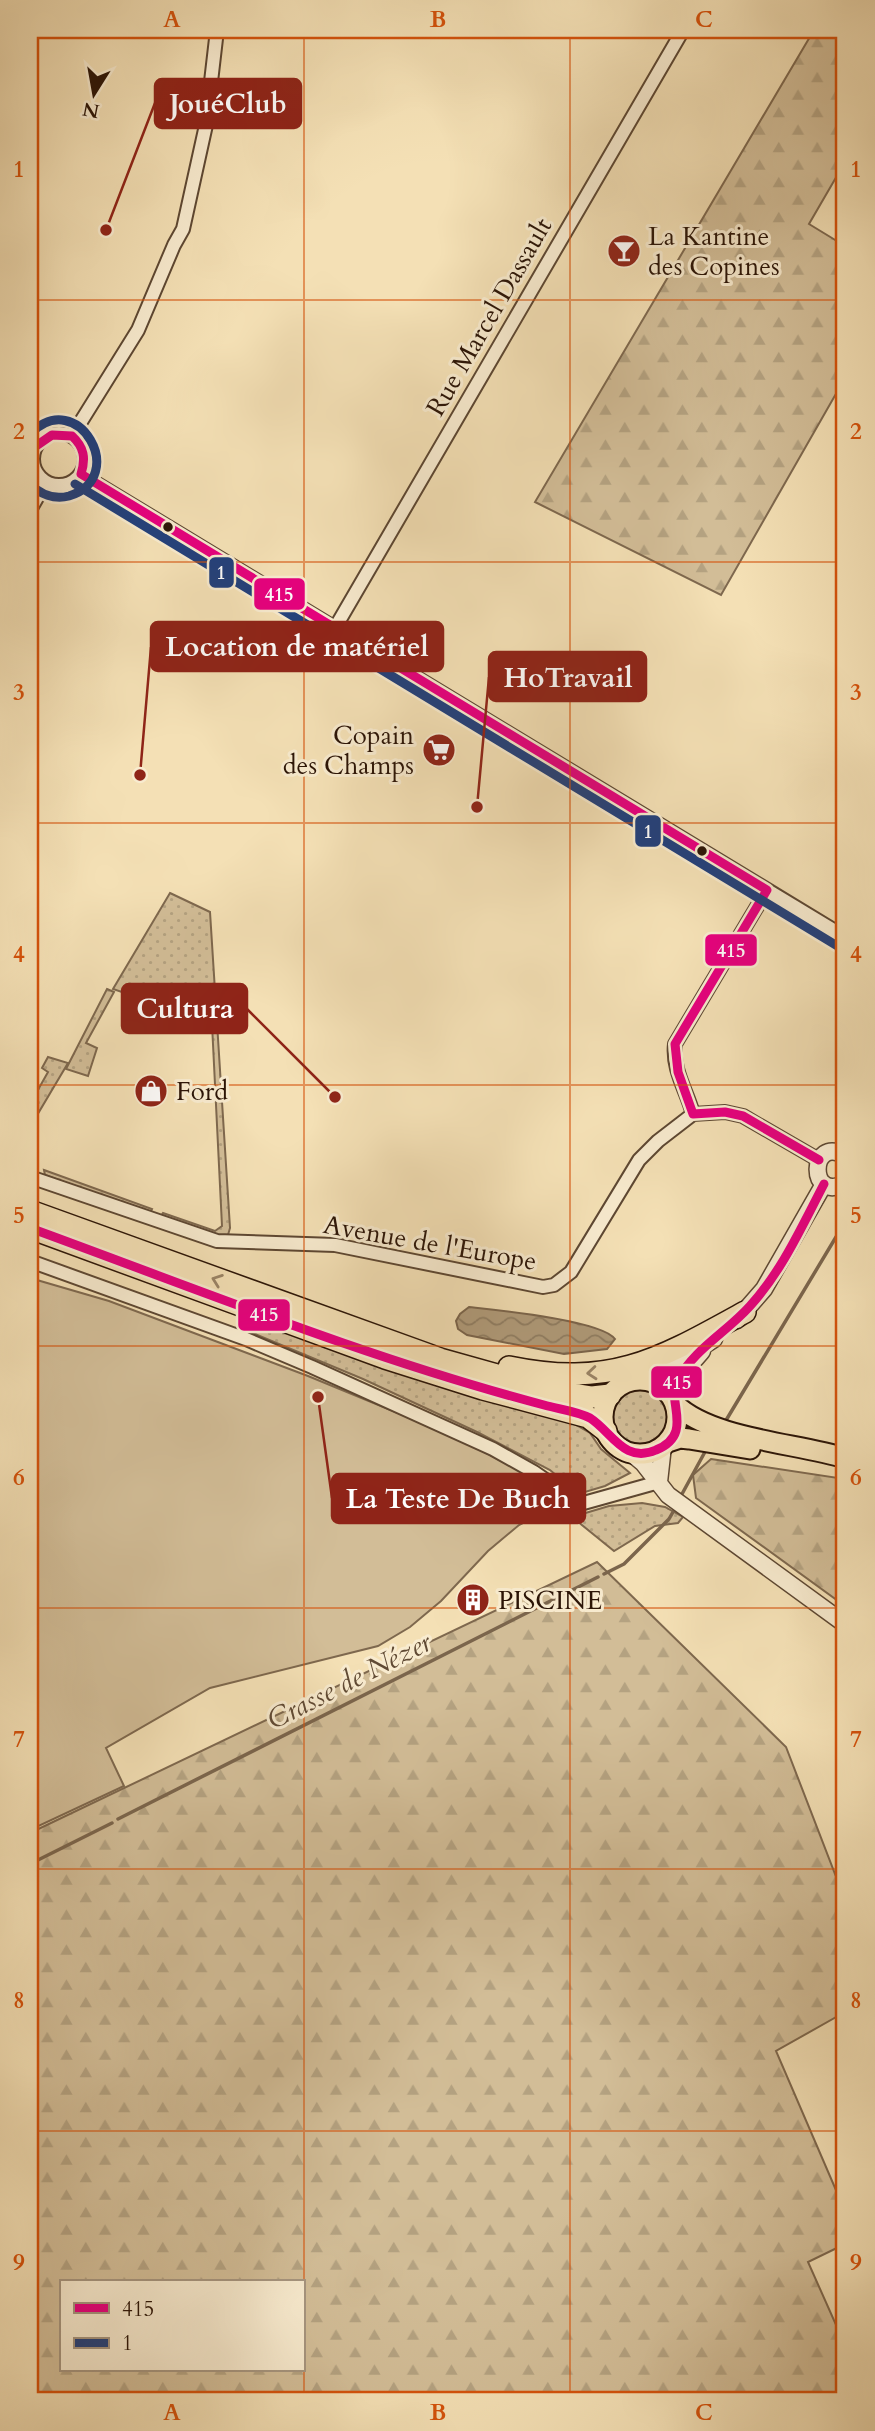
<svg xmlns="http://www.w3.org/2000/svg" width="875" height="2431" viewBox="0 0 875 2431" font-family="Cardo,serif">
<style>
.grass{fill:url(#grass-dots);stroke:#7e684e;stroke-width:2}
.forest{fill:url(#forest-firs);stroke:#7e684e;stroke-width:2;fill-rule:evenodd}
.green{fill:#d2bd97;stroke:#7e684e;stroke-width:2}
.water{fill:url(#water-waves);stroke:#7b654c;stroke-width:2}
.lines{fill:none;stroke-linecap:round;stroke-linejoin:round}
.stream{stroke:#7b654c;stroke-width:3.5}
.minor-casing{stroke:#5d4732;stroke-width:16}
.tertiary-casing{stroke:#5d4732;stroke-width:19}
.primary-casing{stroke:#2b1406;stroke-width:23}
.trunk-casing{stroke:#2b1406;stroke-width:24}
.minor{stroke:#f8ebcf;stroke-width:12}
.tertiary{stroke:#f8ebcf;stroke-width:16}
.primary{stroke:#f4e0b5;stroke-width:19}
.trunk{stroke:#f4e0b5;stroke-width:21}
.bus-1-casing{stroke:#f8ebcf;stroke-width:14}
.bus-2-casing{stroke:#f8ebcf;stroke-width:14}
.bus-1{stroke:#e6007e;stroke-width:9}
.bus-2{stroke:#22407c;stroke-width:9}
.oneway{stroke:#9a8466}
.grid{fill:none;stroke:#d5520b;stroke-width:2;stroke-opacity:0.55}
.bus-dot{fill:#2b1406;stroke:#f8ebcf;stroke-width:2.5}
.labels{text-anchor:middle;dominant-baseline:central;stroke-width:6;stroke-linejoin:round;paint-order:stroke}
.poi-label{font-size:26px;fill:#2b1406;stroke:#f8ebcf;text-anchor:start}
.street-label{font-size:26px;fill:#2b1406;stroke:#f8ebcf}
.water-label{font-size:28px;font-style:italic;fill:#604a34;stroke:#f8ebcf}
.leader{fill:none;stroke:#8f2418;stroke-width:2.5}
.callout-dot{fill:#8f2418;stroke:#f8ebcf;stroke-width:2.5}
.callout{fill:#8f2418;stroke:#8f2418;stroke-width:2.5}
.callout-label{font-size:28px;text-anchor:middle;font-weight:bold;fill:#fff}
.line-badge{stroke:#f8ebcf;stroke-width:2.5}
.badge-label{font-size:19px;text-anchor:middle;font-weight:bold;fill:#fff}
.neatline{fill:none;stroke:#d5520b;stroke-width:2.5}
.grid-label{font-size:23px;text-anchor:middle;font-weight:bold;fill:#d5520b}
</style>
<defs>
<pattern id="grass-dots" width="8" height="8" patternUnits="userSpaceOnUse" patternTransform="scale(1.75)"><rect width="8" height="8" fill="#d2bd97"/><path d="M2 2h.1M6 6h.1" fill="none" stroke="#b4a281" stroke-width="1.8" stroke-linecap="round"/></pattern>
<pattern id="forest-firs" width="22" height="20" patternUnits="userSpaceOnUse" patternTransform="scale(1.75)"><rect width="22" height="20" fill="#d2bd97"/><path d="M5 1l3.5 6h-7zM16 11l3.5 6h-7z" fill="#b4a281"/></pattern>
<pattern id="water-waves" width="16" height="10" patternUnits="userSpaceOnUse" patternTransform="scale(1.75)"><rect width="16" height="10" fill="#b09b7a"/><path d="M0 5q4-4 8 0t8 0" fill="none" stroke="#8f7d62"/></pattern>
</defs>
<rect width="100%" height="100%" fill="#f4e0b5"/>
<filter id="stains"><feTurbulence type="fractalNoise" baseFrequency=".00286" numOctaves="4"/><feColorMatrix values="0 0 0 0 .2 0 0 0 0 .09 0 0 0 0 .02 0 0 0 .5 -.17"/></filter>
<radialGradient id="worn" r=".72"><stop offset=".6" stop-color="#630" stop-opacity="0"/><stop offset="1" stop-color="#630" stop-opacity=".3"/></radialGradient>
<path class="grass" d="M170 893 210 912 230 1228 228 1235 222 1237 161 1216 163 1213 215 1231 222 1226 212 1024H215L113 989Z
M107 989 114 992 86 1043 97 1048 88 1076 66 1069Z
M48 1057 68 1063 30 1127V1104L48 1072 42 1068Z
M44 1170 152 1209 150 1213 45 1175Z
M248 1315 564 1418 590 1433 601 1449 630 1473 605 1486 585 1492 568 1485 550 1470 477 1432 363 1379 243 1329Z
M612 1418a29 29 0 1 1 58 0a29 29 0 1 1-58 0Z
M642 1503 665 1507 683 1517 678 1523 655 1526 614 1551 572 1517 609 1506Z"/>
<path class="forest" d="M814 30H834L845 34V162L809 224 845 246V378L721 595 535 502Z
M711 1459 845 1479V1606L696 1498 693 1475Z
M597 1562 786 1747 845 1900V2012L776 2051 845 2211V2244L808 2262 845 2345V2401H30V1833ZM61 2282H303V2370H61Z"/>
<path class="green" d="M30 1278 109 1301 308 1376 449 1434 546 1484 558 1505 519 1525 488 1551 441 1601 410 1627 378 1646 210 1688 106 1748 124 1786 30 1830Z"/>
<path class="water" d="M469 1307C496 1310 601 1320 615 1339L607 1349 564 1354 467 1335 458 1329 456 1321 460 1314Z"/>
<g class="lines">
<path class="stream" d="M725 1422 845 1222
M682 1494 706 1450
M604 1574 624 1564 669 1519 673 1512
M118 1819 598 1577
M30 1864 112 1823"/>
<defs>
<path id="minor" d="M33 459a26 26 0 1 1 52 0a26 26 0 1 1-52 0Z
M72 436 138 330 174 245 183 229 206 125 217 30
M81 474 845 937
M30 510 46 482
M335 628 683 30
M693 1114C687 1091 672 1070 675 1044L767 890
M30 1177 217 1241 335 1245 543 1287 554 1285 571 1272 639 1160 658 1141 693 1114 725 1112 743 1116 819 1160
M30 1261 246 1339 312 1367 493 1449 534 1472 580 1504 659 1482"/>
<path id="tertiary" d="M845 1156C809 1134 808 1204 845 1183
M737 1320 764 1289 824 1184
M641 1381 661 1373 714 1339
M673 1398C675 1378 690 1366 702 1351
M631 1453 643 1463 668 1495 845 1624
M659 1482 663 1446"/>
<path id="primary" d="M603 1417a37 37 0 1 1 74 0a37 37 0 1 1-74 0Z
M675 1404C711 1439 796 1443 845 1458
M668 1442 680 1438 689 1439 750 1449"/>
<path id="trunk" d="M30 1211 440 1359 554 1391 592 1397 610 1395
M30 1228 385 1358 483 1389 588 1417 606 1431
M509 1367C611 1388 658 1360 745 1312"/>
</defs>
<use href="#minor" class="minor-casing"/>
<use href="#tertiary" class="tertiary-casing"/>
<use href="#primary" class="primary-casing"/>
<use href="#trunk" class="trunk-casing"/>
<use href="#minor" class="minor"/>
<use href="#tertiary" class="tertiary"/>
<use href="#primary" class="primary"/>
<use href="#trunk" class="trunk"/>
<defs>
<path id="bus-1" d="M30 442 36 446 52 435 72 436C84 447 86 458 81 474L767 890 675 1044 678 1072 693 1114 725 1112 743 1116 819 1160
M30 1228C200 1290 369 1359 544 1405 558 1409 577 1411 590 1418 612 1432 624 1464 656 1450 695 1434 666 1401 677 1381 694 1349 727 1332 750 1306 782 1271 802 1226 824 1184"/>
<path id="bus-2" d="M30 434C78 385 130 478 69 496 54 500 40 494 30 484
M75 484 839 947"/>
</defs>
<use href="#bus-1" class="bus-1-casing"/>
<use href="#bus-2" class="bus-2-casing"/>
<use href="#bus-1" class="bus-1"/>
<use href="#bus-2" class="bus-2"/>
</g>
<defs><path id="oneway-chevron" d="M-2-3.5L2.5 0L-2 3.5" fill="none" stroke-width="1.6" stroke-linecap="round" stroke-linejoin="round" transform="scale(1.75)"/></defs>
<g class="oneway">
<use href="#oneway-chevron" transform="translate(217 1280) rotate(-160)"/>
<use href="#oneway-chevron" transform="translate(592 1373) rotate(175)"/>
</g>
<path class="grid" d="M304 30V2401M570 30V2401M30 300H845M30 562H845M30 823H845M30 1085H845M30 1346H845M30 1608H845M30 1869H845M30 2131H845"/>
<defs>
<symbol id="bar-disc" viewBox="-11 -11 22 22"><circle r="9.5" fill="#8f2418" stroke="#f8ebcf"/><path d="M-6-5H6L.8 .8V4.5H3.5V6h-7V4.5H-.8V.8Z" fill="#fff"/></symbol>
<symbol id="supermarket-disc" viewBox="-11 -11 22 22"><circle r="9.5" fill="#8f2418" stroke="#f8ebcf"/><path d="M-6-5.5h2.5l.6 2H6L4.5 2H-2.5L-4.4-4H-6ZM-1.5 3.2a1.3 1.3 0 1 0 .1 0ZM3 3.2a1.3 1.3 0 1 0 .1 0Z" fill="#fff"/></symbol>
<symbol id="shop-disc" viewBox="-11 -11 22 22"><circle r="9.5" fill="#8f2418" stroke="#f8ebcf"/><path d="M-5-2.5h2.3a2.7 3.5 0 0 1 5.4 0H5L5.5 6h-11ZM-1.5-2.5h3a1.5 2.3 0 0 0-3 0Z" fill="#fff"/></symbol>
<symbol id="building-disc" viewBox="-11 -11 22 22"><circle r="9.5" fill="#8f2418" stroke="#f8ebcf"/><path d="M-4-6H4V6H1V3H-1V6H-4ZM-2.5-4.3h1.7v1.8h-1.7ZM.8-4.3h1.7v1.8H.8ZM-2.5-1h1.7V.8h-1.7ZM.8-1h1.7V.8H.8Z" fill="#fff"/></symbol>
</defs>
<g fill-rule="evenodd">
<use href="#bar-disc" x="605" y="232" width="38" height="38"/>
<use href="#supermarket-disc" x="420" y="731" width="38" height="38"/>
<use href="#shop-disc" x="132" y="1072" width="38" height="38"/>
<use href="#building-disc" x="454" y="1581" width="38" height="38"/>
</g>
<g class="bus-dot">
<circle cx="168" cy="527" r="6"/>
<circle cx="702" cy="851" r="6"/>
</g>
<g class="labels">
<g class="poi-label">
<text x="648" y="236">La Kantine<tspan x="648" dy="30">des Copines</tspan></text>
<text x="414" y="735" text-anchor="end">Copain<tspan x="414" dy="30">des Champs</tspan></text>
<text x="176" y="1091">Ford</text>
<text x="498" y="1600">PISCINE</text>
</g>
<g class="street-label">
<text transform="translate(489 317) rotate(-60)">Rue Marcel Dassault</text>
<text transform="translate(430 1243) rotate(10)">Avenue de l'Europe</text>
</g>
<g class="water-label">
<text transform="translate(349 1681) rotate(-27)">Crasse de Nézer</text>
</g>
</g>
<path class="leader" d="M106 230L155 103M140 775L151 647M477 807L489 677M335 1097L247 1009M318 1397L332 1498"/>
<g class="callout-dot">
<circle cx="106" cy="230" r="7"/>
<circle cx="140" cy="775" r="7"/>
<circle cx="477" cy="807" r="7"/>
<circle cx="335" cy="1097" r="7"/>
<circle cx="318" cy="1397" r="7"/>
</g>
<g class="callout">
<rect x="155" y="79" width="146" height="49" rx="7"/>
<rect x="151" y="622" width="292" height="49" rx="7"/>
<rect x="489" y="652" width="157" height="49" rx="7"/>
<rect x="122" y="984" width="125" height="49" rx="7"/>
<rect x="332" y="1474" width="253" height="49" rx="7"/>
</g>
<g class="callout-label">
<text x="228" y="113">JouéClub</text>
<text x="297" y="656">Location de matériel</text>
<text x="568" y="687">HoTravail</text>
<text x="185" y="1018">Cultura</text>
<text x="458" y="1508">La Teste De Buch</text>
</g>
<g class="line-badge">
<rect x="208" y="556" width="27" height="33" rx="7" fill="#22407c"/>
<rect x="253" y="577" width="53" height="34" rx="7" fill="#e6007e"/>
<rect x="634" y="814" width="28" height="34" rx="7" fill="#22407c"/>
<rect x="704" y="933" width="54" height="34" rx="7" fill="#e6007e"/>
<rect x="237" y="1298" width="54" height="34" rx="7" fill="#e6007e"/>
<rect x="650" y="1365" width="53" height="34" rx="7" fill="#e6007e"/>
</g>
<g class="badge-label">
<text x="221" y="579">1</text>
<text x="279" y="601">415</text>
<text x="648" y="838">1</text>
<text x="731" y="957">415</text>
<text x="264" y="1321">415</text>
<text x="677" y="1389">415</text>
</g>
<rect width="875" height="2431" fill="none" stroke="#f4e0b5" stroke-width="77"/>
<rect x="60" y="2280" width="245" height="91" fill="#f8ebcf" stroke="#a6957f" stroke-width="2"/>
<rect x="74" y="2303" width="35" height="10" fill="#e6007e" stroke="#a6957f" stroke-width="2"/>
<text x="122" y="2316" font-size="21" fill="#2b1406">415</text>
<rect x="74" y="2338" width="35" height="10" fill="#22407c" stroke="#a6957f" stroke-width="2"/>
<text x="122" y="2350" font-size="21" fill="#2b1406">1</text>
<g transform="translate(94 94) rotate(191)" stroke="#f8ebcf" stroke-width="5" paint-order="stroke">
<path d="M0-5L12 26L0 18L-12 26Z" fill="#2b1406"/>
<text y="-10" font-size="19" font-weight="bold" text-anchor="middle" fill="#2b1406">N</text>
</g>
<rect x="38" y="38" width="798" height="2354" class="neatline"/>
<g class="grid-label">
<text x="172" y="27">A</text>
<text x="438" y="27">B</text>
<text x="704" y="27">C</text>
<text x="19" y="177">1</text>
<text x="856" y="177">1</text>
<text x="19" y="439">2</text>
<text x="856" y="439">2</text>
<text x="19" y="700">3</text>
<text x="856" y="700">3</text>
<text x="19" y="962">4</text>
<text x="856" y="962">4</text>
<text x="19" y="1223">5</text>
<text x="856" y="1223">5</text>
<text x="19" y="1485">6</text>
<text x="856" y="1485">6</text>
<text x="19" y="1747">7</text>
<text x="856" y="1747">7</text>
<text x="19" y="2008">8</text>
<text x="856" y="2008">8</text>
<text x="19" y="2270">9</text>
<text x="856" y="2270">9</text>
<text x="172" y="2420">A</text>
<text x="438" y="2420">B</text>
<text x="704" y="2420">C</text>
</g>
<rect width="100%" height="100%" filter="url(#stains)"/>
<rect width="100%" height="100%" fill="url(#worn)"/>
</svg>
